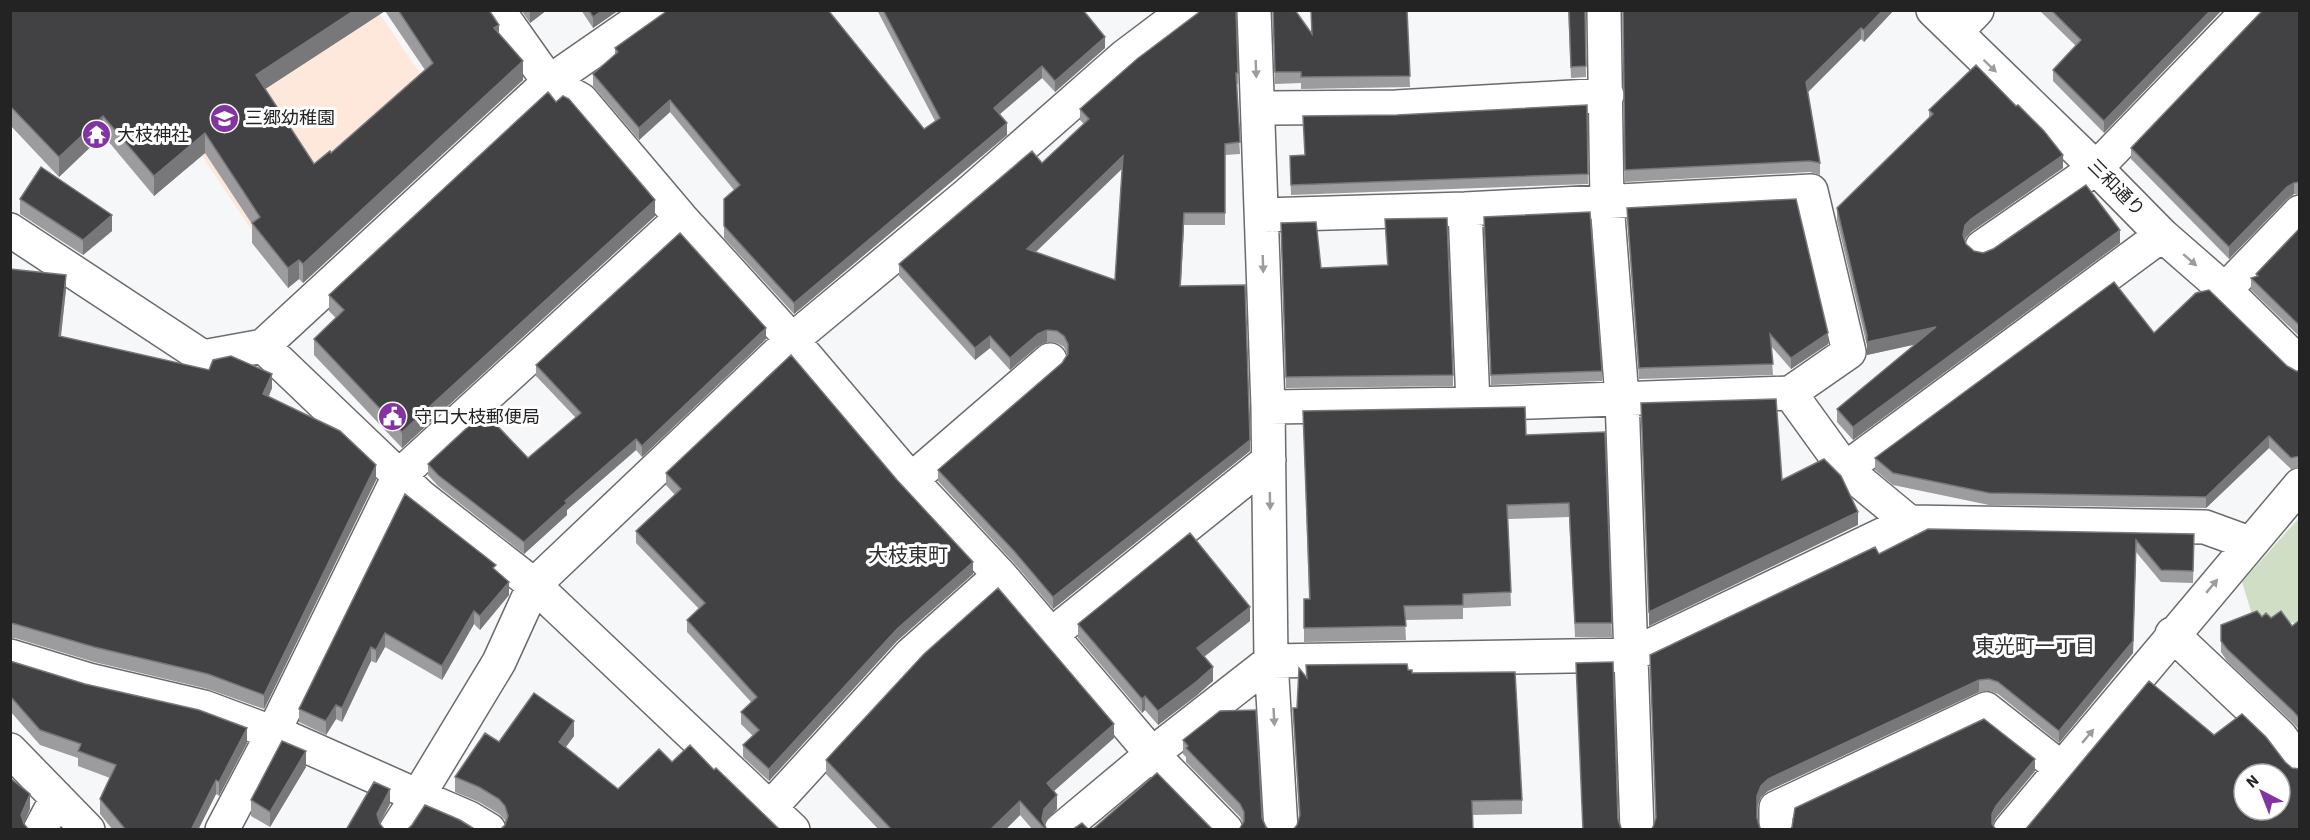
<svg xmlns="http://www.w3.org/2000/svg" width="2310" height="840" viewBox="0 0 2310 840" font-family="'Source Sans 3','Noto Sans JP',sans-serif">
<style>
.education{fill:#fee8db}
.green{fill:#cfdec5}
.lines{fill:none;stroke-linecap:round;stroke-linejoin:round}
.minor-casing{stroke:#6b6b6d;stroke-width:36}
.minor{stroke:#fff;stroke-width:33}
.wall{fill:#9c9c9e;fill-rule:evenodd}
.shaded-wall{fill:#78787a}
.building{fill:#424244;stroke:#78787a;stroke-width:1.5;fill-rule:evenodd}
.oneway{fill:#9c9c9c}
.labels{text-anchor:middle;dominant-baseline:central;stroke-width:6;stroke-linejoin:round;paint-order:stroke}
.poi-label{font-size:18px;fill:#232324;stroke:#fff;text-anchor:start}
.street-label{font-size:18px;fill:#232324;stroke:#fff}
.neighbourhood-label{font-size:20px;fill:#2e2e30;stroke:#fff}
</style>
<rect width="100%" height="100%" fill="#f6f7f9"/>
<path class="education" d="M104 11H378L425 81 251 229Z"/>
<path class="green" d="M2299 518V623L2254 621 2242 582Z"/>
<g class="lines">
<defs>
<path id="minor" d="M498 10 549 82 581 100 681 218 792 340 911 480 1000 575 1152 754 1226 830
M1254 10 1268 407 1271 661 1281 830
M1604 10 1607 203 1622 398 1637 830
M1933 10 2096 168 2162 235 2225 290 2300 364
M1956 32 1977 10
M1258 108 1396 107 1607 95
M1465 209 1473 404
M1262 215 1465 209 1811 191 1849 352 1790 393
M10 230 203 357 263 346 420 496 534 585 793 830
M1982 247 2096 168 2249 10
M2225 290 2300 212
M263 346 549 82 653 10
M1268 407 1473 404 1790 393 1845 469 1909 522 2205 527 2249 543
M1845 469 2162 235
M911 480 1050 360
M2172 634 2280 736 2300 763
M1051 635 1269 460
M10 656 89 680 204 707 290 739 418 796 499 662 534 585 792 340 968 194 1125 56 1186 10
M10 750 88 830
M770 808 911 654 1000 575
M40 830 57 798
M222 830 273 733 399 476 681 218
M396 830 418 796 469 818 489 830
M1061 830 1152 754 1271 661 1631 655 1909 522
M1776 830V808L1986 709 2061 768
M2010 830 2300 485"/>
</defs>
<use href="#minor" class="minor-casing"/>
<use href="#minor" class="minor"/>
</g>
<path class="wall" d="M10 10H489L499 34 523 80 303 283 299 279 288 288 252 243V224L205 153 154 196 103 135 59 177 10 125ZM385 11 425 70 331 153 314 164 265 89Z
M521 10H547L530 23Z
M581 10H619L593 28Z
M877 10H1083L1105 48 1055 92 1042 78 1000 114 1007 135 794 314 724 238V199L734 190 670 112 639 140 593 86V74L615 55V48L664 13 924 129 935 121Z
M1273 10 1312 33 1311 10H1407L1410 87 1301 89V83L1275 84Z
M1568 10H1585L1586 77 1571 78Z
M1623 10H1894L1864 42 1861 39 1808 92 1820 163V175L1810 172 1625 182Z
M2039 10H2222L2104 133 2053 81V70L2076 46Z
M2300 10V194H2294L2287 199 2229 259 2131 159V148Z
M1198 13 1238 73V84H1236L1240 154 1225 155V225H1184L1181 286 1250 451 1053 609 1014 563 938 481V470L1062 363 1067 354 1064 347 1057 343 1047 342 1038 346 1010 370 990 348 975 360 899 276V264L1042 163 1084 124 1080 120V109ZM1122 168 1115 280 1036 252 1104 186Z
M1587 105 1588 184 1291 195 1290 166 1304 155 1397 115Z
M1929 110 2063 168 1971 232 1965 240 1966 244 1974 251 1983 253 2120 243 1853 440 1837 422V409L1915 344 1867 355V346L1837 221V208L1929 118Z
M20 199 112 231 83 255 20 214Z
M1627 208 1828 344 1791 369 1771 346 1773 375 1639 379 1627 219Z
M655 216 402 448 314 355V339L336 318 329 311V295Z
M1385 219 1453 375V386L1286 388 1281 233 1321 268 1387 265Z
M1484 227 1602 371V381L1491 385Z
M2300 228V337L2251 290V278L2256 277V274Z
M10 269 66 289 61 337 272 388 269 396 376 480 264 709 208 689 94 662 15 638H10Z
M2154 333 2287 366 2296 371H2300V468L2291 469 2269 448 2206 508 1989 505 1893 485 1875 470V458Z
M766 339 642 457 636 450 567 510V515L524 554 438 486 428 475V464L528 458 576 418 536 376V365Z
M1303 411 1526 435 1605 432 1612 637H1575L1569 517 1508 519 1511 606 1463 608V619L1405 620 1406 640 1304 642V599H1309Z
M666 473 973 574 897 641 769 781 743 757V745L753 736 741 724V712L751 702 687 632V620L699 609 636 543V531L675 495 666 485Z
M405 494 496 571 509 595 480 630 474 624 442 680 385 647 376 663 371 661 342 722 336 719 326 735 299 722V709Z
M2194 534 2193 583 2161 582 2136 552 2133 653 2059 743 1998 694 1989 691 1979 692 1768 791 1761 797 1757 807 1653 827 1879 554Z
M2262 617 2271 618 2292 626 2300 620V731L2293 723 2227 661 2221 652V625Z
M1250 621 1204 657 1213 681 1196 696 1158 725 1145 710 1142 713 1078 638V624Z
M10 661 247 743 219 796 216 794 198 830H113L100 814V799L110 778 78 766V758L40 745 10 711Z
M1306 665 1408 670 1412 673 1522 800V814L1472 815 1297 825 1299 818 1293 708H1297L1306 678Z
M574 736 566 747 618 789 672 762 714 770 505 825V820L499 814 479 802 455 792V777L499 742Z
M1114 738 1054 791 1057 809 1044 823 1046 828 1049 830H1033L1020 815 1005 830H879L826 774V760Z
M1183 740 1262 818 1266 827 1243 823 1240 817 1186 762V757L1183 754Z
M306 767 270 827 251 816V800Z"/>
<path class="shaded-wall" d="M355 10 385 11 256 95V75Z
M530 10H547L530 23Z
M603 10H619L593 28V17Z
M1883 10H1894L1864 42V30Z
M2211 10H2222L2104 133V121Z
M499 25V44L494 28Z
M1861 28V39L1806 94V82Z
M1105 37V48L1055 92V81Z
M523 61V80L303 283V264Z
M1042 66V78L994 119V108Z
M670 100V112L639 140V128Z
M103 116V135L59 177V157Z
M1007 123V135L794 314V303Z
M205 133V153L154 196V176Z
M2063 155V168L1971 232 1965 238 1963 248V235L1965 225 1971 219Z
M1123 156V168L1027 260V249Z
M2294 183V194L2287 199 2229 259V247L2287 187Z
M655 200V216L402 448V432Z
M1184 213V225L1180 298V286Z
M112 215V231L83 255V240Z
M2120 230V243L1853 440V427Z
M299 260V279L288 288V268Z
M66 275V289L59 351V336Z
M1936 327V340L1867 355V342Z
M766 328V339L642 457V446Z
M1047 330V342L1038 346 1010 370V358L1038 334Z
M1828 333V344L1791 369V358Z
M990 336V348L975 360V348Z
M272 374V388L263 408V394Z
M2269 436V448L2206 508V497Z
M636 439V450L567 510V515L524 554V542L565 501Z
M1250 440V451L1053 609V597Z
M376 465V480L264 709V695Z
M1858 512V525L1649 626V612Z
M2136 552 2133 653 2059 743V731Z
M973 562V574L897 641 769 781V769L897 629Z
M509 582V595L480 630V616Z
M1250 607V621L1197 662V648Z
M474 611V624L442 680V666Z
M385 633V647L376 663V650Z
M371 647V661L342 722V708Z
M1213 667V681L1196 696 1158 725V711Z
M1979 680V692L1768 791 1761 797 1757 807V796L1761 786 1768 779Z
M1145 696V710L1142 713V699Z
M336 705V719L326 735V721Z
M574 721V736L559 756V742Z
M1114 724V738L1047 797V783Z
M247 728V743L219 796V782Z
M306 751V767L270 827V812Z
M2035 759V771L1996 818 1992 826V814L1996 806Z
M216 780V794L198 830H191Z
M390 789V804L377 828V814Z
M30 794V809L21 830V815Z
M1057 795V809L1044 823 1042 819 1044 809Z
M1020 801V815L1005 830H990Z"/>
<path class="building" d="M10 10H355L256 75 314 164 330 151 331 153 433 63 398 10H489L499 25 494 28 523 61 303 264 299 260 288 268 252 223 260 217 205 133 154 176 103 116 59 157 10 106Z
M589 10H603L593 17Z
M667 10H828L924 129 940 118 883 10H1083L1105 37 1055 81 1042 66 994 108 1007 123 794 303 724 226V199L740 185 670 100 639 128 593 74 618 52 615 48 664 13Z
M1200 10H1236L1238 73H1236L1240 142 1225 144V213H1184L1180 286 1245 285 1250 440 1053 597 1014 551 938 470 1062 363 1068 354V344L1064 336 1057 331 1047 330 1038 334 1010 358 990 336 975 348 899 264 1032 151 1042 163 1089 119 1080 109 1137 59 1198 13ZM1123 156 1115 280 1027 249Z
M1273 10H1295L1312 34 1311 10H1407L1410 76 1301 77V72H1275Z
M1569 10H1585L1586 66 1571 67Z
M1623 10H1883L1864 30 1861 28 1806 82 1820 163 1810 161 1625 170Z
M2051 10H2211L2104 121 2053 70 2081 40Z
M2263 10H2300V182L2294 183 2287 187 2229 247 2131 148Z
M1976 65 2016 106 2018 105 2044 131 2063 155 1971 219 1965 225 1963 235 1966 244 1974 251 1983 253 1993 249 2086 185 2120 230 1853 427 1837 409 1936 327 1867 342V335L1837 208 1933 114 1929 110Z
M548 92 556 102 563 96 569 99 655 200 402 432 314 339 344 310 329 295Z
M1587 105 1588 174 1291 185 1290 156 1305 155 1303 116 1397 115Z
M41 167 112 215 83 240 20 199Z
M1796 199 1828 333 1791 358 1770 334 1773 364 1639 368 1627 208Z
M1590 212 1602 371 1491 375 1484 217Z
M1447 218 1453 375 1286 377 1281 223 1316 222 1321 268 1388 265 1385 219Z
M2300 228V326L2251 278 2258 276 2256 274Z
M680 233 766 328 642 446 636 439 565 501 567 503 524 542 438 475 428 464 484 412 528 458 581 413 536 365Z
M10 269 66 275 59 336 209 370 213 360 231 356 272 374 263 394 340 431 376 465 264 695 208 674 94 647 15 624 10 623Z
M2114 282 2154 333 2196 293 2209 290 2287 366 2296 371H2300V456L2291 458 2269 436 2206 497 1989 493 1893 473 1875 458Z
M791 355 897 480 973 562 897 629 769 769 743 745 759 730 741 712 757 697 687 620 705 603 636 531 681 489 666 473Z
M1776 399 1782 480 1824 459 1841 476 1858 512 1649 612 1641 403Z
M1525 407 1526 435 1605 432 1612 623H1575L1569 503 1507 505 1511 592 1463 594V605L1404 606 1406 626 1304 628V599H1310L1303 411Z
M405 494 496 565 493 568 509 582 480 616 474 611 442 666 385 633 376 650 371 647 342 708 336 705 326 721 299 709Z
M1928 529 2194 534 2193 571 2161 570 2136 540 2133 641 2059 731 1998 682 1989 679 1979 680 1768 779 1761 786 1757 796V818L1760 828 1762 830H1651L1653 827 1656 818 1650 655 1875 547 1879 554Z
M1190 533 1250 607 1197 648 1213 667 1196 682 1158 711 1145 696 1142 699 1078 624Z
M998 588 1114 724 1047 783 1057 795 1044 809 1042 819 1046 828 1049 830H1046L1020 801 990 830H892L826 760 924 654Z
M2257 611 2262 617 2266 613 2271 618 2281 611 2292 626 2300 620V719L2293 711 2227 649 2221 641V625Z
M10 661 85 684 199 710 247 728 219 782 216 780 191 830H126L100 799 116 765 78 751 81 744 40 730 10 696Z
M1613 662 1618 819 1621 828 1623 830H1583L1576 663Z
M1407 664 1408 670H1412V673L1515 672 1522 800 1472 801 1473 830H1293L1297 825 1300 815 1293 708H1297L1299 668 1307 678 1306 665Z
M2149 681 2214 735 2242 714 2266 737 2285 762 2292 768 2300 769V830H2025ZM2244 774H2280V810H2244Z
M534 693 574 721 559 742 618 789 659 749 672 762 690 745 714 770 716 768 780 830H500L505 825 508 816 505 806 499 799 479 787 455 777 485 733 499 742Z
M1256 710 1262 818 1266 827 1269 830H1239L1244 821V812L1240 804 1186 748 1188 746 1183 740 1220 711Z
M1984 719 2035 759 1996 806 1992 814V824L1996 830H1790L1792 827 1795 808Z
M282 741 306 751 270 812 251 800Z
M1157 773 1213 830H1092Z
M10 778 30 794 21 815 24 824 29 830H10Z
M374 782 390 789 377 814 380 824 385 830H346Z
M425 805 460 820 476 830H407L412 825Z
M1082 823 1089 830H1072Z"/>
<defs><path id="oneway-solid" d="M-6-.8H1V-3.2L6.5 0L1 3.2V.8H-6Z" transform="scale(1.5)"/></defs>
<g class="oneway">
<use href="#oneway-solid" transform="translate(1990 66) rotate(44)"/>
<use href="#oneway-solid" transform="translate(1256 69) rotate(88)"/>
<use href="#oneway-solid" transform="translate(2190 260) rotate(41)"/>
<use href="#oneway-solid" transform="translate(1263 264) rotate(88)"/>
<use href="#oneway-solid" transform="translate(1270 501) rotate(89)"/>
<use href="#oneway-solid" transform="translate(2212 586) rotate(-50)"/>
<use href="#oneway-solid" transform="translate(1274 717) rotate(87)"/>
<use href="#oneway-solid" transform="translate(2088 736) rotate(-50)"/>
</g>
<defs>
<symbol id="school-disc" viewBox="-11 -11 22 22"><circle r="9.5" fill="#8433a2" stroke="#fff"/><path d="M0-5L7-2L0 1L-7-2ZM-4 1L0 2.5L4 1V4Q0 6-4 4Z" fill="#fff"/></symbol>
<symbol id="temple-disc" viewBox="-11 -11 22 22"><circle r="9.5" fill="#8433a2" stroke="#fff"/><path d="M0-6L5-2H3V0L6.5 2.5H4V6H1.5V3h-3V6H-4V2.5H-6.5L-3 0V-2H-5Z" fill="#fff"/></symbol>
<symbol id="civic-disc" viewBox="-11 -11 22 22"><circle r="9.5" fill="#8433a2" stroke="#fff"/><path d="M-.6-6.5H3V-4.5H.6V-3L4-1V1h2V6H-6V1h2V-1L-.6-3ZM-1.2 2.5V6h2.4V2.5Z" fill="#fff"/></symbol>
</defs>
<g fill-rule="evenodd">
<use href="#school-disc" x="208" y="102" width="33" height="33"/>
<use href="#temple-disc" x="80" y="118" width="33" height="33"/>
<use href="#civic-disc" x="376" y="400" width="33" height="33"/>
</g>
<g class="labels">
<g class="poi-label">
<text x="245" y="118">三郷幼稚園</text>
<text x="117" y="135">大枝神社</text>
<text x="414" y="417">守口大枝郵便局</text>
</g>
<g class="street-label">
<text transform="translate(2116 188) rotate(45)">三和通り</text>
</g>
<g class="neighbourhood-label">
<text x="908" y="556">大枝東町</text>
<text x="2035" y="647">東光町一丁目</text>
</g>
</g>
<rect width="2310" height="840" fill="none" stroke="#232324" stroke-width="24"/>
<g transform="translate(2262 792) rotate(318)"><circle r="28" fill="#ffffff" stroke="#a7a7a7" stroke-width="1.5"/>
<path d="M0-4.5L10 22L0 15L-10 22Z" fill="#8433a2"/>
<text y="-9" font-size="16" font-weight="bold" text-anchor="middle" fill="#232324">N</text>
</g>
</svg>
